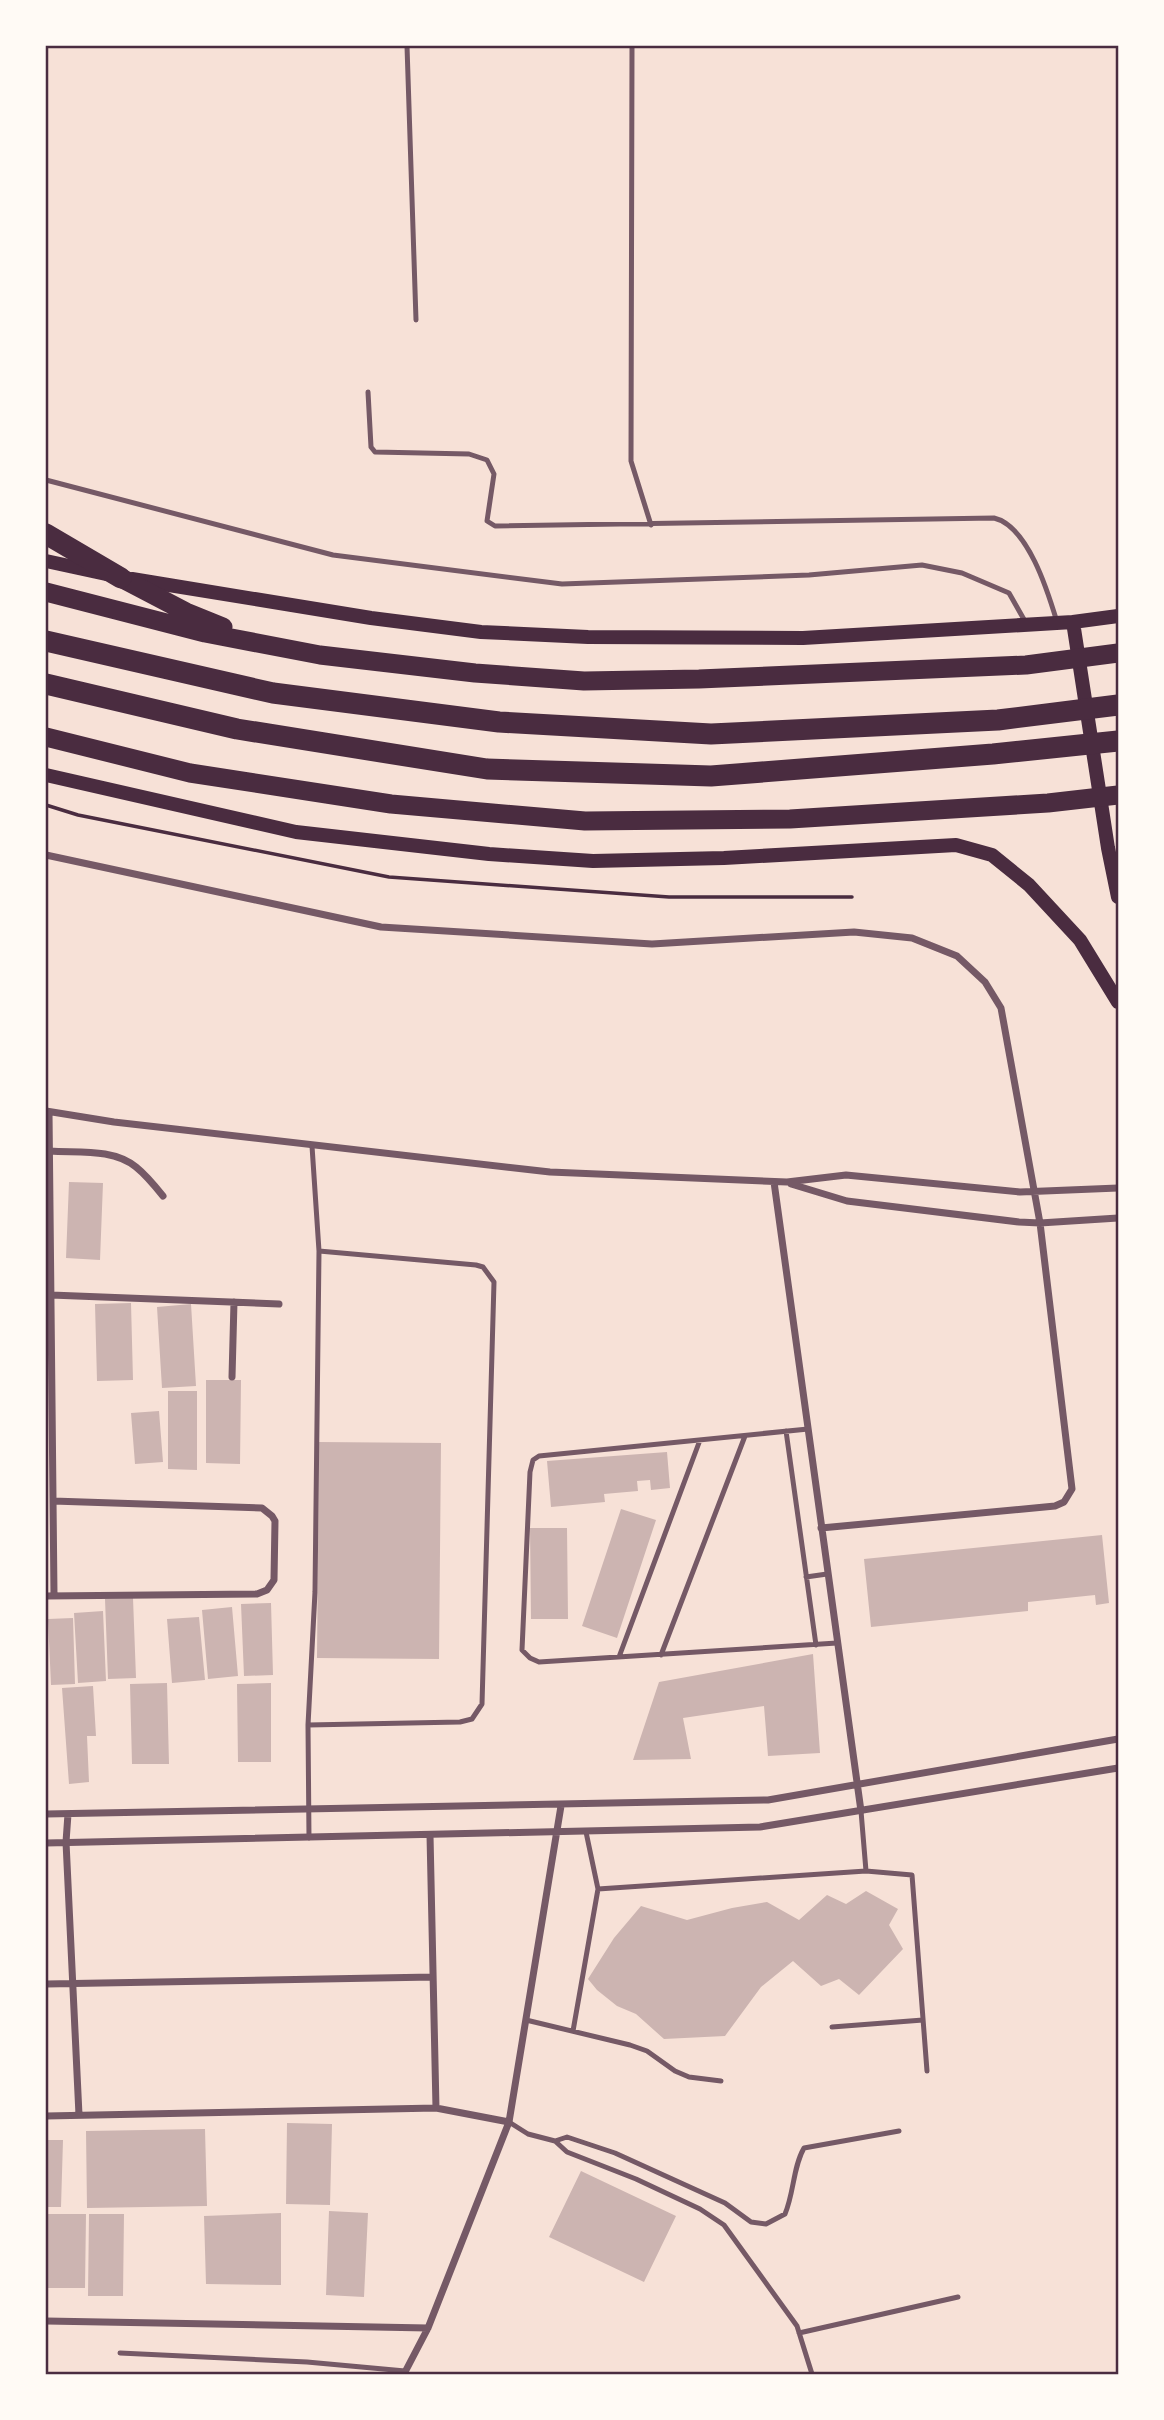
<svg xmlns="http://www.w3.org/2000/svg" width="1164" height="2420" viewBox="0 0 1164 2420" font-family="'PT Sans',sans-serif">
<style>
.building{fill:#ccb4b1}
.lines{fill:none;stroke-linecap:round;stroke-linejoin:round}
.path{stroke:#4a2c40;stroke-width:3.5}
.service{stroke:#755966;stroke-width:5}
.minor{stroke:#755966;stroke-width:7}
.secondary{stroke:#4a2c40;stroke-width:14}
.trunk{stroke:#4a2c40;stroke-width:19}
.motorway{stroke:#4a2c40;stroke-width:21}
.neatline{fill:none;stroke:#4a2c40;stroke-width:2.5}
</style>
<rect width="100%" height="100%" fill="#f7e1d7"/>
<path class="building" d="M69 1182 103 1183 100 1260 66 1258Z
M131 1303 133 1380 97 1381 95 1304Z
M191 1304 196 1386 162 1388 157 1307Z
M206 1380H241L240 1464 206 1463Z
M168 1391H197V1470L168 1469Z
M159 1411 163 1462 135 1464 131 1413Z
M319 1442 441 1443 439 1659 317 1658Z
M667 1452 670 1488 651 1490 650 1480 637 1481 638 1491 604 1494 605 1502 551 1507 547 1461Z
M621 1509 656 1520 617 1638 582 1626Z
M530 1528H567L568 1619H531Z
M1102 1535 1109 1603 1096 1605 1095 1595 1028 1602V1611L871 1627 864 1559Z
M133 1598 136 1678 108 1679 105 1599Z
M271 1603 273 1675 244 1676 241 1604Z
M232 1607 238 1676 208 1679 202 1610Z
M103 1611 106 1681 78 1683 74 1613Z
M199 1617 205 1680 172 1683 167 1619Z
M73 1618 75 1684 51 1685 48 1619Z
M813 1654 820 1753 768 1756 764 1706 683 1718 691 1759 633 1760 659 1682Z
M167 1683 169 1764H132L130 1684Z
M271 1683V1762H238L237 1684Z
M93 1686 96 1736H87L89 1782 69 1784 62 1688Z
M866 1891 898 1909 889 1925 903 1949 859 1995 839 1979 821 1986 793 1961 761 1987 725 2036 664 2039 636 2014 617 2006 597 1990 588 1979 614 1938 641 1906 687 1920 732 1908 767 1902 799 1920 827 1895 846 1904Z
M287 2123 332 2124 330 2205 286 2204Z
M205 2129 207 2206 87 2208 86 2131Z
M46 2140H63L61 2207H46Z
M581 2171 676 2216 644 2282 549 2237Z
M329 2211 368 2213 364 2297 326 2295Z
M281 2213V2285L206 2284 204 2216Z
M47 2214H86L85 2288H47Z
M89 2214H124L123 2296H88Z"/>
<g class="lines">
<path class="path" d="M46 805 78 815 389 877 669 897H852"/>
<path class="service" d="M407 46 416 320
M632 46 631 461 651 525
M368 392 371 447 375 452 469 454 487 460 494 474 487 521 495 526 994 518C1028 526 1048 592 1057 622
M46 480 333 555 562 584 809 575 922 565 962 573 1009 593 1026 623
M808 1429 539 1456 533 1460 530 1472 522 1650 530 1658 539 1662 837 1643
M786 1431 816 1645
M806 1577 827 1574
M661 1655 745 1436
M619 1657 700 1440
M308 1725 460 1722 472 1719 482 1704 494 1282 483 1267 476 1265 319 1251
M586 1832 598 1889 866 1871 861 1811
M309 1838 308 1725 315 1592 319 1251 312 1146
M866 1871 912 1875 927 2071
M526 2020 630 2045 647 2051 675 2071 689 2077 721 2081
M832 2027 923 2020
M573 2031 598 1889
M509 2122 528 2134 555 2141 567 2152 636 2179 700 2209 724 2225 797 2326 812 2374
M555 2141 567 2137 615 2153 725 2203 751 2222 766 2224 785 2214C794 2193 793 2167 804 2148L899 2131
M799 2333 958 2297
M120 2353 307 2362 405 2371"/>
<path class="minor" d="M46 855 381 927 652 944 854 932 912 938 957 956 985 982 1001 1008 1040 1223 1072 1489 1064 1502 1055 1506 821 1528
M46 1111 114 1122 550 1172 787 1182 846 1175 1020 1192 1118 1188
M49 1112 54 1595
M50 1151C78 1153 113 1148 136 1167 146 1175 155 1186 163 1196
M774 1182 861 1811
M791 1184 847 1201 1019 1222 1040 1223 1118 1218
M51 1295 279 1304
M232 1377 234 1302
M46 1596 257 1594 267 1590 274 1580 275 1521 272 1516 262 1508 53 1501
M46 1814 768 1800 1118 1739
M68 1814 66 1842 79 2115
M430 1835 436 2108
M46 1843 760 1827 1118 1768
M46 1984 433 1977
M46 2116 436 2108 509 2122
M46 2321 428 2328
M404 2374 428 2328 509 2122 561 1806"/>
<path class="secondary" d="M46 561 106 574
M132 579 371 618 481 632 588 637 803 638 1073 622 1118 616
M1073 622 1108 848 1118 897
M46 775 296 832 489 854 593 861 724 858 956 845 992 855 1029 885 1080 940 1118 1002"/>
<path class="trunk" d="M121 578 186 612 223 627
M46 592 205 633 320 655 475 673 584 681 699 679 1026 665 1118 653
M46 737 190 773 391 804 585 821 790 819 1048 803 1118 795"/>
<path class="motorway" d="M46 534 121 578
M46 641 273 693 499 722 711 734 998 720 1118 705
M46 684 237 729 487 769 711 776 993 754 1118 741"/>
</g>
<rect width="1164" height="2420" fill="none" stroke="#fffaf5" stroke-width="94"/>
<rect x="47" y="47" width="1070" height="2326" class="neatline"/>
</svg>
